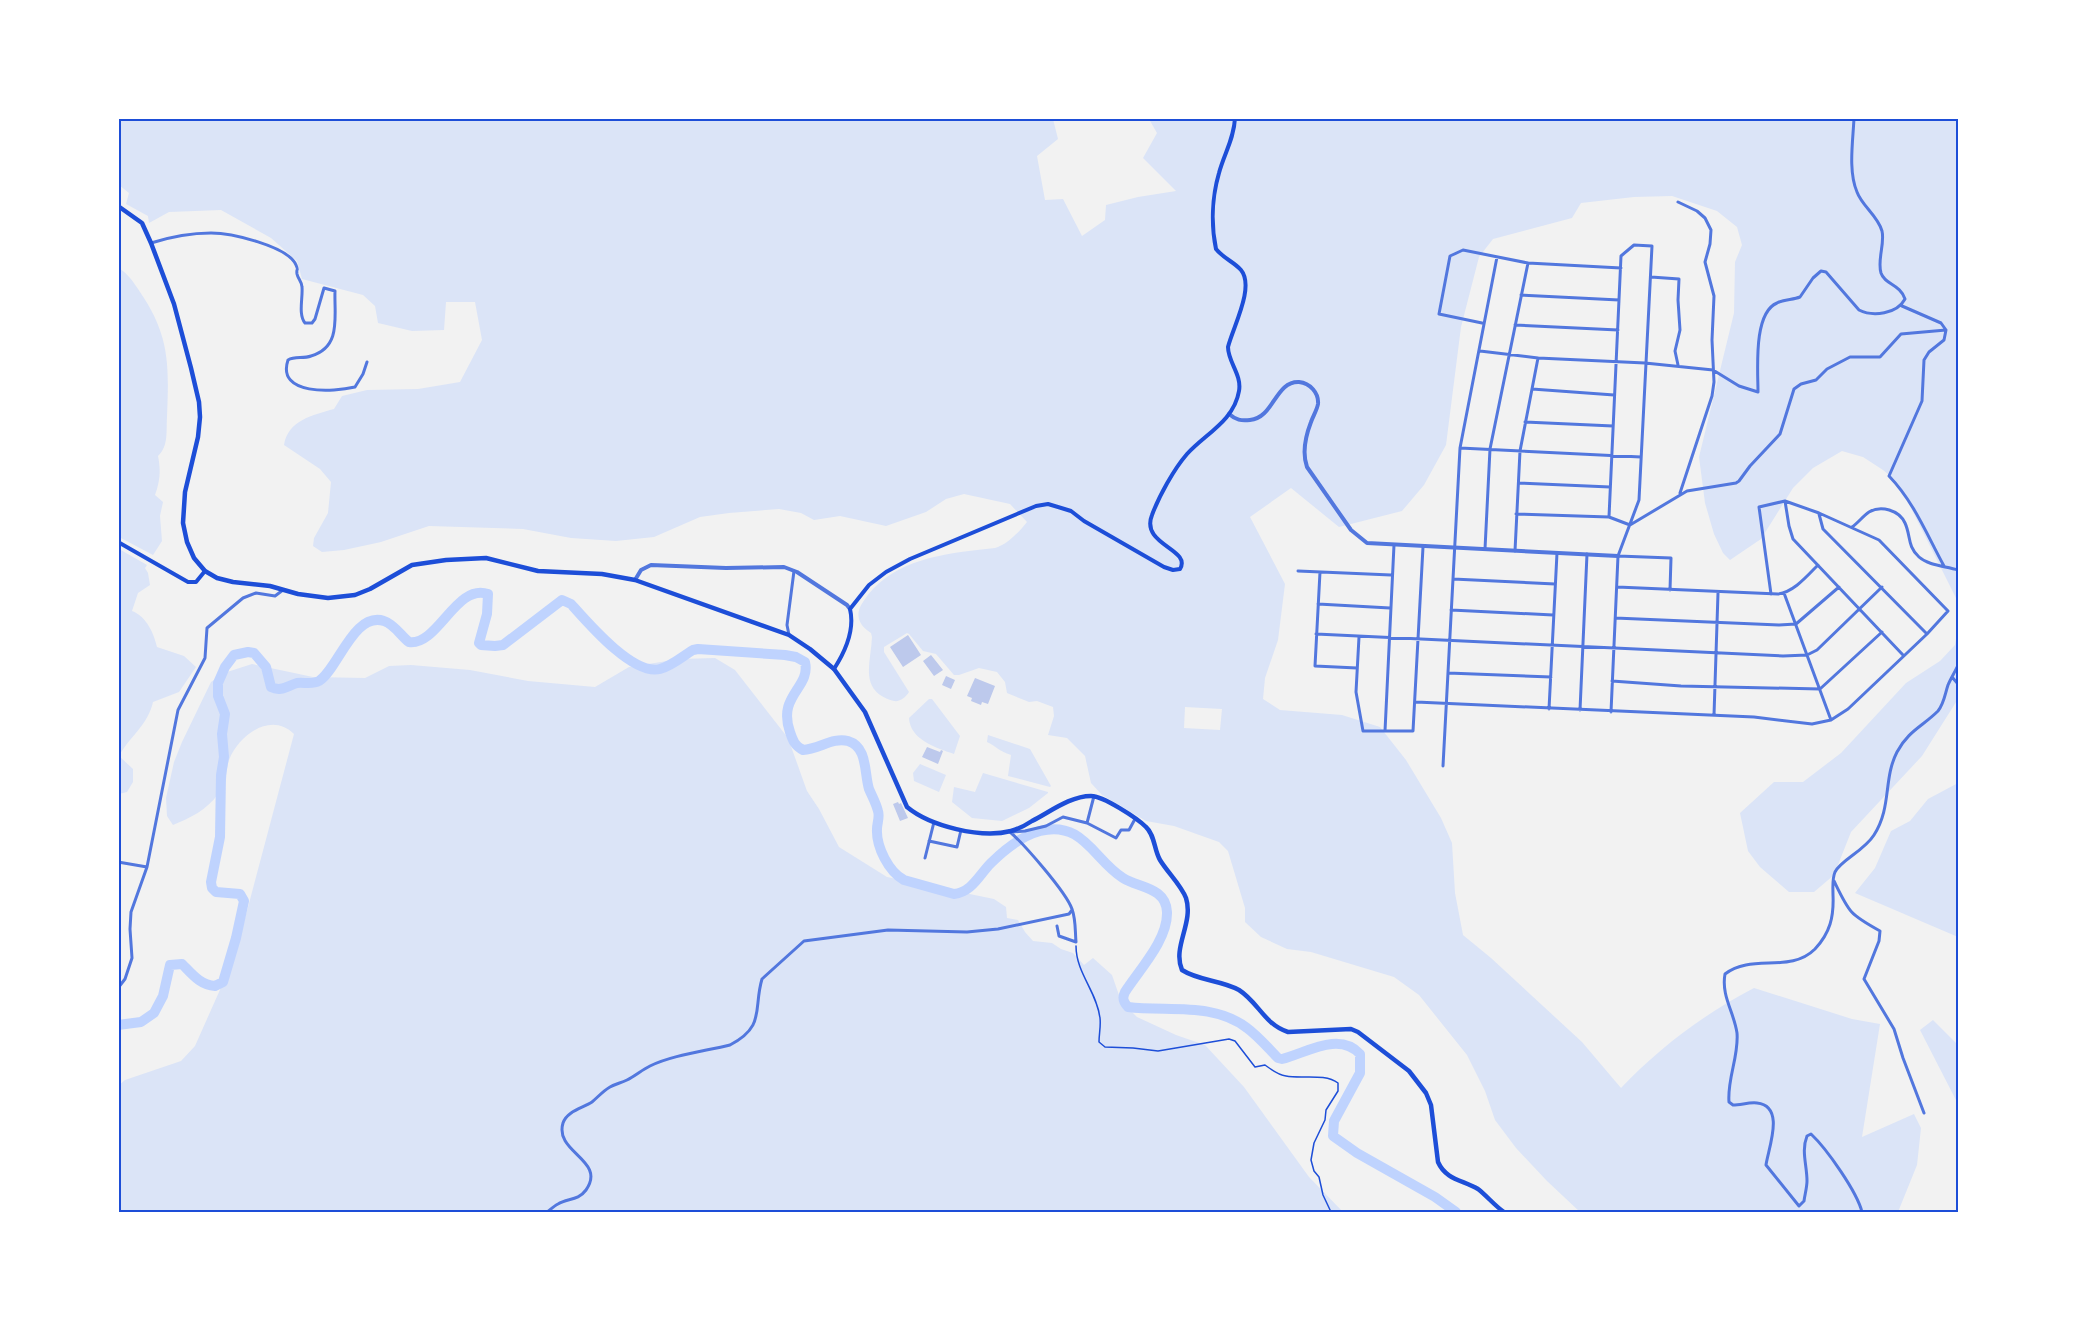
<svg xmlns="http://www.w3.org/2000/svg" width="2077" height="1331" viewBox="0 0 2077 1331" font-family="Barlow,sans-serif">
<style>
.green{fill:#dbe4f7;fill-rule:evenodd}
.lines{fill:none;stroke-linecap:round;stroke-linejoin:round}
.river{stroke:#bfd3fe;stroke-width:10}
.building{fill:#bdc9ec}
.path{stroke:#1d4ed8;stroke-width:1.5}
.minor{stroke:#5277de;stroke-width:3}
.tertiary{stroke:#5277de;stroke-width:4}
.secondary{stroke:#1d4ed8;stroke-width:4}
.trunk{stroke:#1d4ed8;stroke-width:4.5}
.neatline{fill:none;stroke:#1d4ed8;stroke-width:2}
</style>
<rect width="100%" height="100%" fill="#f2f2f2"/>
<path class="green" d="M118 119H1053L1058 139 1037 156 1045 200 1063 199 1082 236 1105 220 1106 205 1138 197 1176 191 1143 158 1157 133 1149 119H1958V699L1922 756 1851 832 1834 875 1814 892H1789L1760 867 1748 851 1740 813 1774 782H1803L1841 753 1906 683 1940 661 1955 645 1958 627 1956 598 1905 496 1894 479 1883 470 1863 457 1842 451 1813 468 1793 488 1761 539 1730 560 1723 553 1714 534 1705 503 1699 457 1734 313 1735 262 1742 245 1737 227 1717 211 1672 196 1634 197 1581 203 1572 218 1493 239 1479 257 1461 327 1446 445 1424 485 1402 511 1339 527 1291 488 1250 517 1285 584 1278 640 1265 678 1263 699 1280 710 1342 715 1380 727 1406 760 1441 818 1452 843 1455 893 1463 935 1491 958 1582 1042 1621 1088C1659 1048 1704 1014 1754 988L1852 1019 1880 1024 1862 1137 1914 1114 1921 1128 1917 1165 1898 1212H1580L1547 1181 1516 1148 1495 1120 1485 1091 1467 1055 1419 995 1394 977 1311 952 1287 949 1261 937 1245 922V908L1228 851 1219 842 1174 826 1146 821 1102 795 1091 783 1085 756 1067 738 1048 735 1054 716 1053 707 1037 701 1029 702 1007 693 1005 682 997 672 979 668 959 675H954L936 654 923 651 909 634 907 633 884 647V652L909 692C906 697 900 702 894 701 858 691 871 663 872 637L871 633C859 625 854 615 863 602 888 563 934 555 977 550 983 549 989 549 995 548 1007 545 1020 531 1027 522L1010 504 964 494 946 499 926 512 886 526 840 516 814 520 801 513 779 509 729 513 700 517 654 537 616 541 571 538 523 529 429 526 381 542 344 550 322 552 313 546 314 538 328 513 331 482 320 469 284 445C288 420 313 415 334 409L342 396 367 390 418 389 460 382 482 340 475 302H446L444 330 412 331 378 323 375 306 363 295 302 279 297 261 271 238 221 210 169 212 149 223 148 216 126 204 129 193 119 185ZM1185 707 1222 709 1220 730 1184 728Z
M118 268C128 273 134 283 140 292 170 336 169 365 167 417 166 430 169 446 158 456 161 471 160 481 155 495L163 502 160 516 162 541 153 555 119 537Z
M119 549 147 565 145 568 148 573 150 585 138 593 132 611C146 616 154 633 157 647L184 656 196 667 179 692 153 702C148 725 130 736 119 756L133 769V782L127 792 119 794Z
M715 658 735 670 788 738 807 791 819 809 839 847 887 877 994 899 1006 907 1007 918 1018 920 1025 932 1033 941 1052 943 1061 949 1073 953 1084 965 1093 958 1112 975 1121 1001 1137 1017 1176 1035 1205 1045 1244 1087 1309 1177 1343 1212H119L118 1086 125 1080 181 1061 195 1046 235 956 294 734C271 711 239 735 229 760 224 776 231 777 218 794 207 810 190 818 173 825L167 816 166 798 174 762 182 742 211 682 224 673 252 664 313 677 365 678 389 666 411 665 470 670 528 681 595 687 629 667 680 659Z
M929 699H932L960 736 954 754C937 748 910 740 909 718Z
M988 735 1030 749 1051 786 1050 787 1008 776 1011 755C999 751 997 747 987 742Z
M920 764 946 775 939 792 914 781 913 773Z
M983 773 1048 792V793L1029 808 1002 821 972 818 952 802 954 787 975 792Z
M1958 783V937L1855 893 1875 868 1891 831 1910 821 1928 799Z
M1933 1020 1958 1045V1104L1920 1030Z"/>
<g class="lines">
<path class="river" d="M118 1025 141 1022 154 1013 163 996 170 965 182 964C192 974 200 985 215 986L223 982 236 938 244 901 240 894 216 892 212 888 211 882 220 837 221 775 224 757 222 734 225 714 218 696V683L225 667 234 655 248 652 254 653 266 667 271 687C281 692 287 686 297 683 304 682 312 685 319 681 338 669 354 611 384 621 394 624 401 636 409 642 438 646 456 583 488 594L487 614 479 643 481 645 495 646 503 645 562 600 571 604C588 623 633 676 660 669 672 666 683 656 693 650L698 649 785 655 796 657 805 662C811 688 777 695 790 732 793 741 795 746 803 750 819 749 833 737 848 741 868 747 864 773 869 789 872 796 876 803 878 811 880 817 877 823 877 829 876 847 889 872 904 880L954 894C972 892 979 875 991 863 1005 849 1022 836 1040 831 1083 820 1094 860 1123 878 1139 888 1166 887 1167 912 1168 940 1139 970 1125 992 1122 998 1123 1002 1128 1007 1168 1012 1213 1002 1247 1028 1258 1036 1268 1048 1278 1058L1282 1059C1306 1053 1339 1031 1360 1054V1073L1334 1121 1333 1136 1357 1153 1435 1197 1456 1212"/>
</g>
<path class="building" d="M908 635 921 655 903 667 890 647Z
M931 655 943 670 934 676 923 661Z
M946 676 955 680 951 689 942 685Z
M975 678 995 686 988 704 982 702 981 705 971 701 972 698 967 696Z
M927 747 940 752 941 750 943 751 938 764 922 757Z
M898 802 899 804 901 803 908 818 900 821 893 804Z"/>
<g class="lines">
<path class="path" d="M1076 946C1076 973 1097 992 1100 1018 1101 1026 1099 1034 1099 1042L1105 1047 1133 1048 1158 1051 1229 1039 1235 1041 1255 1067 1265 1065C1272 1070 1278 1075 1286 1076 1302 1079 1325 1073 1338 1083V1091L1326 1110 1325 1120 1314 1143 1311 1160 1314 1171 1319 1177 1323 1195 1331 1212"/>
<path class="minor" d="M1678 202 1697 211 1705 218 1711 230 1710 244 1705 262 1714 296 1712 340 1714 382 1712 396 1680 493
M151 243C170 237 192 233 211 233 231 233 288 246 296 265 299 272 296 267 297 274 298 279 302 282 302 287 303 298 298 314 305 323H312L315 319 324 288 335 291C334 316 342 347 311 356 303 359 295 356 288 360 276 396 334 392 355 387L363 374 367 362
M1651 277 1679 279 1678 300 1680 330 1675 351 1678 365
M1521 295 1619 300
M1902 306 1941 323 1946 330 1944 340 1929 352 1924 360 1922 401 1889 476C1914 502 1927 535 1944 566
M1482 323 1439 314 1450 256 1463 250 1528 263 1621 268
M1515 325 1618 330
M1480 351 1538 358 1645 363 1713 370 1739 386 1758 392C1758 370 1753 313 1777 303 1784 299 1793 300 1800 297L1813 278 1821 271 1826 272 1859 310C1873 317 1897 314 1905 299 1900 284 1885 285 1881 273 1877 260 1885 244 1882 231 1878 216 1862 206 1857 192 1848 171 1853 141 1854 118
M1532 389 1614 395
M1525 422 1613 426
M1460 448 1641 457
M1519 483 1610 487
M1785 501 1789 526 1793 539 1903 655
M1516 514 1609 517 1630 525 1687 491 1736 483 1739 481 1750 466 1780 434 1794 389 1801 384 1816 380 1827 369 1850 357H1880L1901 334 1946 330
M1819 514 1823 529 1927 634
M1609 517 1621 256 1634 245 1652 246 1639 500 1618 556 1611 712
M1852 527C1858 523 1863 516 1869 512 1881 505 1899 510 1905 523 1911 536 1907 546 1919 557 1929 566 1946 566 1958 570
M1485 549 1490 449 1528 263
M1515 551 1520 451 1538 358
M1618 556 1671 558 1670 590
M1298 571 1391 575
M1320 572 1315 666 1357 668
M1453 579 1555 584
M1617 587 1778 594C1794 592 1807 576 1818 565
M1784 593 1831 720
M1318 604 1390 608
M1451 610 1553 615
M1615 618 1779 625 1796 624 1839 587
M1316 634 1783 656 1807 655 1817 650 1882 587
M789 635 787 625 794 571
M1359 637 1356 692 1363 731H1413L1423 547
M1448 673 1551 677
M1952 677 1958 684
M1612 681 1681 686 1820 689 1882 632
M1416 702 1754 717 1812 724 1831 720 1848 709 1927 634 1948 611 1879 540 1819 513 1785 501 1759 507 1771 594
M1549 709 1557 553
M1580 710 1587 554
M1714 715 1718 593
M1385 731 1394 545
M1443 766 1460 448 1497 257
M1087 823 1094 796
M1009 831C1024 844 1066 892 1072 909 1076 920 1075 931 1076 942L1059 936 1057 926
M1011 832 1025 831 1046 826 1063 817 1087 823 1116 838 1121 830H1129L1135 819
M929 841 957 847 961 830
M925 858 934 822
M118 862 147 867
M1834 881C1849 912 1849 914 1880 931L1879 941 1864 979 1894 1029 1903 1058 1924 1113
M118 988 125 979 132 958 130 929 131 912 147 867 178 710 205 658 207 628 243 598 256 593 275 596 283 590
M547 1212C550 1210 554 1206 558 1204 567 1198 578 1201 586 1190 607 1160 554 1153 563 1123 567 1111 583 1108 592 1102 598 1097 603 1091 610 1087 615 1084 621 1083 627 1080 635 1076 642 1070 650 1066 672 1055 706 1051 730 1045 766 1026 753 1009 762 979L804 941 888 930 967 932 998 929 1069 914 1072 910
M1862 1212C1857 1192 1827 1149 1811 1134L1807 1136C1801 1151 1807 1165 1807 1181 1807 1187 1805 1194 1804 1201L1799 1206 1766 1165C1768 1149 1786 1106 1757 1103 1749 1102 1741 1105 1733 1105L1729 1102C1727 1079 1739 1056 1737 1033 1734 1012 1721 996 1725 974 1752 953 1790 974 1815 949 1830 933 1834 917 1833 895 1833 887 1832 879 1835 872 1841 860 1864 851 1874 835 1892 807 1883 779 1897 752 1908 731 1923 726 1938 711 1944 704 1945 694 1948 685 1951 678 1955 672 1958 665"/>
<path class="tertiary" d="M1229 414C1236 420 1241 421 1250 420 1274 418 1275 381 1299 382 1310 383 1319 393 1318 404 1317 410 1313 416 1311 422 1306 435 1302 453 1307 467L1351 530 1367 543 1618 556
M635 580 641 570 651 565 726 568 784 567 797 572 847 605 850 609"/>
<path class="secondary" d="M118 542 188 582H196L205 571
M834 669C845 652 855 630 850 609L869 585 886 572 910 559 1036 506 1048 504 1071 511 1084 521 1164 567 1173 570 1180 569C1192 549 1140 545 1152 515 1159 496 1174 469 1187 454 1205 434 1234 421 1239 391 1242 375 1228 362 1228 347 1233 327 1255 287 1241 270 1234 262 1223 258 1216 249 1211 225 1212 197 1219 173 1224 154 1234 139 1235 118"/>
<path class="trunk" d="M118 206 142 223 151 243 174 304 191 368 199 402 200 417 198 437 185 492 183 523 187 542 194 558 205 571 217 578 233 582 270 586 298 594 328 598 355 595 370 589 412 565 446 560 486 558 538 571 602 574 635 580 789 635 810 649 834 669 865 712 907 807C930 826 981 839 1011 831 1018 829 1026 825 1032 821 1050 812 1070 796 1091 796 1103 796 1137 818 1146 827 1155 835 1154 850 1160 860 1168 873 1181 885 1186 898 1194 923 1172 947 1182 970 1199 981 1221 980 1239 990 1258 1002 1265 1025 1288 1032L1351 1029 1358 1032 1409 1071 1426 1093 1431 1105 1438 1162C1446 1180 1463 1180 1478 1189 1487 1196 1495 1206 1504 1212"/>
</g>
<rect width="2077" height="1331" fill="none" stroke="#ffffff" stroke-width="240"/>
<rect x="120" y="120" width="1837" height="1091" class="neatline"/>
</svg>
